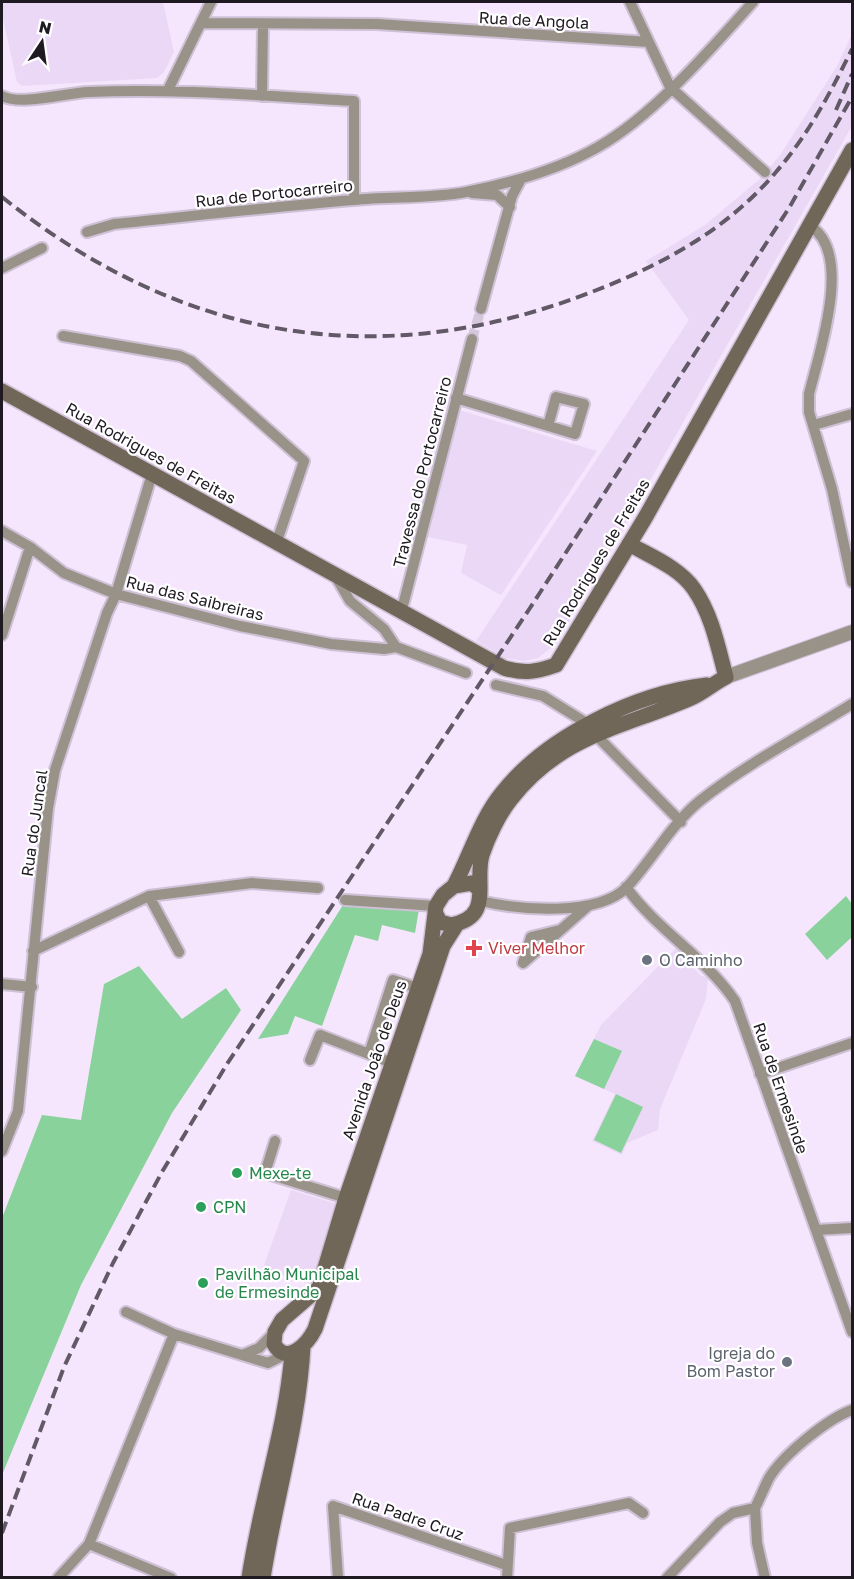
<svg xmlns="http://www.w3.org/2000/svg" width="854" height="1579" viewBox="0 0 854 1579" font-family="'Golos Text',sans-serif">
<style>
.built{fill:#ebd8f6}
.green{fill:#8ad29c}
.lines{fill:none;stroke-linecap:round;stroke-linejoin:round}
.minor-tunnel{stroke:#d5c7dc;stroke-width:10;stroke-dasharray:10 5;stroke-linecap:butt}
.minor-casing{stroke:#cec1d6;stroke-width:14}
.tertiary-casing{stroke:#cec1d6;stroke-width:16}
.secondary-casing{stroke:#cec1d6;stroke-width:18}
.minor{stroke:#999288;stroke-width:10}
.tertiary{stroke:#999288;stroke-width:14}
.secondary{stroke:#716759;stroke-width:15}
.rail{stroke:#625966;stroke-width:4;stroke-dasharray:12 6;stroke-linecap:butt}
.health-dot{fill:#e0444e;stroke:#fff;stroke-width:2}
.worship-dot{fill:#6b7280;stroke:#fff;stroke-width:2}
.leisure-dot{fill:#2e9e5b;stroke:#fff;stroke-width:2}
.labels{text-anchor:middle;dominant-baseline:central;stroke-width:4.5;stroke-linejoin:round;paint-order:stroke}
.street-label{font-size:16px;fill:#1f1922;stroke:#fff}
.health-label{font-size:16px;fill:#be3a42;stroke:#fff;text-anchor:start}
.worship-label{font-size:16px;fill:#5b616d;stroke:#fff;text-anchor:start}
.leisure-label{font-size:16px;fill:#27864d;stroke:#fff;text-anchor:start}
</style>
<rect width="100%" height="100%" fill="#f5e6fd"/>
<path class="built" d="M2 2H163L174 52 164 72 157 78 22 86 17 82 2 14Z
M852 34V126L558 642 538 658 523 661 505 658 476 641 689 320 646 261 705 225 761 178 780 155 837 66Z
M459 410 597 451 501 595 461 573 467 545 428 537Z
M676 948 700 975 708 978 706 999 660 1109 658 1130 627 1143 622 1155 592 1141 615 1094 575 1076 601 1025Z
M291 1190 337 1204 312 1285 263 1268Z"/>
<path class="green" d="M846 896 852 904V937L827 960 805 934Z
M343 905 419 909 415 933 382 925 378 941 355 935 322 1026 295 1016 288 1034 258 1039Z
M139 966 182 1019 226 988 241 1010 172 1113 81 1285 2 1475V1218L42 1115 81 1120 104 984Z
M594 1039 622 1051 604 1089 575 1076Z
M616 1094 643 1107 621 1153 594 1140Z"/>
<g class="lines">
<path class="minor-tunnel" d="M472 339 481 309"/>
<defs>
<path id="minor" d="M630 2 670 87 765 172
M202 23 377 24 649 42
M168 90 211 2
M2 96C20 106 66 93 88 92 177 88 265 96 354 101V199
M262 96 263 24
M472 193 497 195 510 207
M810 226C854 253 819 353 809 394V412L832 489 852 582
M87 232 114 224C193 216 273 207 353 200 389 196 431 199 466 192 511 183 558 170 598 147 653 116 711 49 753 2
M2 268 42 248
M481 309 512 196 520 181
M63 336 180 356 191 361 304 461 276 544
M456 398 575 434 584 404 556 397 548 426
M814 425 852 414
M2 531 30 547 64 573 116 594 240 626 331 644 384 649 396 647
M336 577 350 601 384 629 396 647 466 673
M401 613 472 339
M2 635 30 547
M496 685 543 696 588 724
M594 733 681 822
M626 887C657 930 705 957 735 1001L852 1332
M149 896 252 883 318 888
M345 900 436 906
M481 901C519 910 598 917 627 887 652 860 672 823 701 800 748 763 802 735 852 704
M560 930 531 937 523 963 588 906
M33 951 149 896 179 952
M2 984 32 987
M310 1060 320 1035 369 1054
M392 1063 369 1054 393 980 418 988
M760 1074 852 1043
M275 1141 265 1173 346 1198
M2 1151 18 1111 48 808 55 770 107 613 116 594 152 474
M816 1230 852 1228
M126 1312 174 1334 242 1355
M275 1332 259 1348 242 1355 268 1363 286 1354
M755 1508 757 1543 765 1578
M89 1544 171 1578
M58 1578 89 1544 174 1334
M338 1578 333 1506 506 1565
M507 1578 510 1528 629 1503 643 1513
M667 1578 720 1522 733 1513 755 1508C760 1498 764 1488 769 1478 783 1455 827 1419 852 1410"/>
<path id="tertiary" d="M726 677 852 632"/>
<path id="secondary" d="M2 391 504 668C524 674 536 672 556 665L645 518 852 150
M454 886C470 856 480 820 502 793 547 736 636 693 707 685
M435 912 440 922 451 925C494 917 474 883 482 855 488 837 499 814 511 799 561 735 622 728 691 698 703 693 714 683 726 677 718 647 712 615 694 589 680 568 650 556 629 544
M457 924 443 946 315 1329C308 1343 287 1367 274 1344L275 1332 282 1320 319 1288 346 1198 430 954 436 906 443 895 454 886 472 883 480 890
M249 1578C260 1502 286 1429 292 1353
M263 1578C275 1500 299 1424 303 1346"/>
</defs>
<use href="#minor" class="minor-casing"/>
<use href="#tertiary" class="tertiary-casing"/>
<use href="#secondary" class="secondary-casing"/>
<use href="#minor" class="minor"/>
<use href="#tertiary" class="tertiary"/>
<use href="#secondary" class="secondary"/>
<path class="rail" d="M836 110 852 74
M2 197C179 339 375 375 589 293 660 266 726 231 776 172 808 135 831 92 852 49
M2 1533 64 1367 113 1263 162 1172 227 1064 530 608 789 208 852 97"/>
</g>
<path class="health-dot" d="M471 939h6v6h6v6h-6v6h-6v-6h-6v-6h6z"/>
<g class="worship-dot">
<circle cx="647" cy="960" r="6"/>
<circle cx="787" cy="1362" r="6"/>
</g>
<g class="leisure-dot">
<circle cx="237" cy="1173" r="6"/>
<circle cx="201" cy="1207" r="6"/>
<circle cx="203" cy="1283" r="6"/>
</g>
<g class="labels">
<g class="street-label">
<text transform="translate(534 20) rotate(3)">Rua de Angola</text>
<text transform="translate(274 193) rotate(-6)">Rua de Portocarreiro</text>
<text transform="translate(151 453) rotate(29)">Rua Rodrigues de Freitas</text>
<text transform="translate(422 472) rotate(-76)">Travessa do Portocarreiro</text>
<text transform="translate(596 562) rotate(-59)">Rua Rodrigues de Freitas</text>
<text transform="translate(195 598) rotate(14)">Rua das Saibreiras</text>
<text transform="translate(34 823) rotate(-82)">Rua do Juncal</text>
<text transform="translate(374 1060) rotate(-71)">Avenida João de Deus</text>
<text transform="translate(781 1088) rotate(71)">Rua de Ermesinde</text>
<text transform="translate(408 1516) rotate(19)">Rua Padre Cruz</text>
</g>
<g class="health-label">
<text x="488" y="948">Viver Melhor</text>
</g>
<g class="worship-label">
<text x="659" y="960">O Caminho</text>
<text x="775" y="1353" text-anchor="end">Igreja do<tspan x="775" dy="18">Bom Pastor</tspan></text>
</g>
<g class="leisure-label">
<text x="249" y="1173">Mexe-te</text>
<text x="213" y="1207">CPN</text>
<text x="215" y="1274">Pavilhão Municipal<tspan x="215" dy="18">de Ermesinde</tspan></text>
</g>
</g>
<rect width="854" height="1579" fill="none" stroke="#1f1922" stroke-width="6"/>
<g transform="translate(42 42) rotate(13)" stroke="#ffffff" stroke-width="4.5" paint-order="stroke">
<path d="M0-4.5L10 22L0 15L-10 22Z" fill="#1f1922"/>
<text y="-9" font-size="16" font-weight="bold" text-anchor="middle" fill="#1f1922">N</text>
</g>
</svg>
